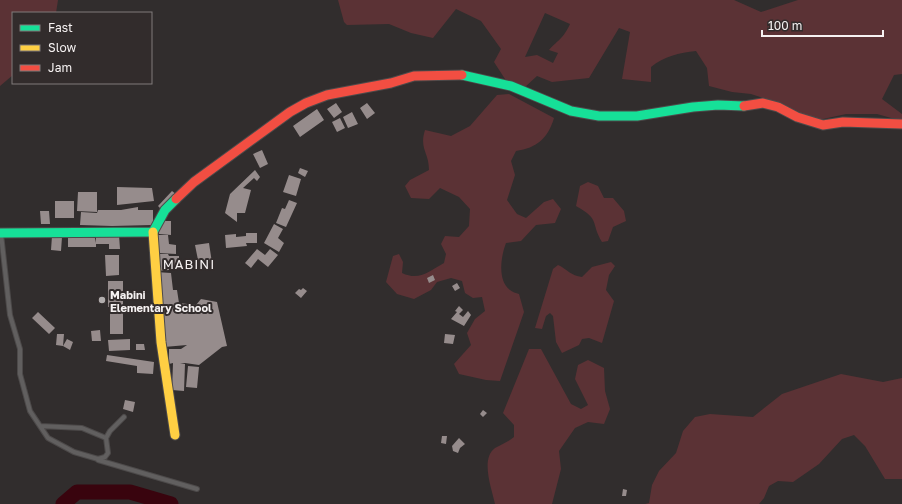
<svg xmlns="http://www.w3.org/2000/svg" width="902" height="504" viewBox="0 0 902 504" font-family="'Golos Text',sans-serif">
<style>
.green{fill:#5b3235;fill-rule:evenodd}
.lines{fill:none;stroke-linecap:round;stroke-linejoin:round}
.river{stroke:#39040e;stroke-width:15}
.building{fill:#968c8c}
.lane-casing{stroke:#4d4a4a;stroke-width:6}
.fast-casing{stroke:#4d4a4a;stroke-width:11}
.slow-casing{stroke:#4d4a4a;stroke-width:11}
.jam-casing{stroke:#4d4a4a;stroke-width:11}
.lane{stroke:#615f5f;stroke-width:4}
.fast{stroke:#16e098;stroke-width:9}
.slow{stroke:#ffcf43;stroke-width:9}
.jam{stroke:#f24e42;stroke-width:9}
.poi-dot{fill:#b1adad;stroke:#322c2c;stroke-width:1.5}
.labels{text-anchor:middle;dominant-baseline:central;stroke-width:4;stroke-linejoin:round;paint-order:stroke}
.poi-label{font-size:11px;font-weight:bold;fill:#f6f2f2;stroke:#322c2c;text-anchor:start}
.quarter-label{font-size:13px;letter-spacing:1px;fill:#f6f2f2;stroke:#322c2c}
</style>
<rect width="100%" height="100%" fill="#312d2d"/>
<path class="green" d="M0 0H58L56 13H13V75L0 86Z
M338 0H734L761 12 798 0H902V74L894 75 882 99 902 114V121L877 114H846L814 121 772 101 751 94 732 92 709 86 707 68 696 51C679 53 664 56 651 67V82L622 79 630 32 619 28 589 78 552 82 537 76 525 87 505 79 494 62 501 49 481 21 456 9 433 38 411 33 389 24 347 25 344 22ZM545 13 570 24C563 39 559 39 549 50L558 53 553 63 537 55 525 57Z
M509 94 554 118C548 138 537 148 516 151L511 161 515 175 507 200 517 214 526 218 544 202 553 199 561 209 555 223 536 225 521 241 506 243C501 256 497 280 510 290 512 292 516 293 519 294L524 312 500 381 486 380 459 374 454 364 471 345 467 333 475 319 485 311 482 297 473 298 465 293 462 281 451 278 437 282 431 290 414 299 397 294 386 282 393 256 399 254 403 262 402 273C419 281 428 272 444 263L446 254 441 244 445 236 459 237 469 226 470 209 459 197 440 188 429 199 411 198 405 186 410 180 429 170C429 152 419 149 425 130L451 136 470 126 497 95Z
M588 182 598 186 604 198H613L624 211 626 221 613 227 608 241 602 242C590 222 601 220 576 206L580 186Z
M611 262 615 266 609 275 606 290 614 301 602 343 589 338 582 339 579 345 562 353 556 342 553 316 550 313 546 316 542 329 535 328 553 269 558 265C567 269 571 276 582 277L592 267Z
M529 349H541L571 404 581 409 588 405 575 379 578 365 588 360 604 368 605 391 610 409 604 424 588 422 575 428 559 451 561 469 552 504H495C492 489 480 459 495 448 502 444 508 442 514 437V425L503 413Z
M841 374 883 382 902 378V479H885L865 446 854 435 842 439 819 464 793 482 778 481 769 486 764 498 759 504H645L649 503 652 485 659 471 676 453 683 431 695 417 710 414 753 417 782 394Z"/>
<g class="lines">
<path class="river" d="M63 504 77 492H130L171 504"/>
</g>
<path class="building" d="M336 103 342 112 334 118 327 109Z
M367 103 375 113 367 119 360 108Z
M317 109 324 120 300 137 293 126Z
M352 112 358 124 348 128 343 117Z
M340 118 345 128 337 132 332 122Z
M262 150 268 164 260 168 253 154Z
M300 168 308 171 305 177 298 173Z
M255 170 260 177 257 181 254 178 243 188 251 190 245 213H237V222L225 213 230 194Z
M289 175 301 179 296 196 283 192Z
M117 187 152 188 154 201 117 205Z
M172 191 177 195 163 211 158 206Z
M78 192H97V212L77 211Z
M289 200 297 203 286 227 276 223 282 208 285 209Z
M55 201H74V218H55Z
M138 207V210H153V225L112 226 80 225 81 212 97 213 98 210H121Z
M40 211H49L50 224H41Z
M159 221H171V235L159 234Z
M274 224 283 229 278 238 284 243 279 252 264 243Z
M246 233H257V243H246L247 246 226 248 225 235 236 234V237L246 236Z
M68 235 95 238 96 243V236L119 235 120 249H109V244H96V247H68Z
M157 235H168L169 244 176 245V254L158 253Z
M52 236 62 237 61 251 51 250Z
M209 243 212 263 199 265 195 245Z
M257 249 265 255 270 249 278 255 268 267 258 259 251 268 245 263Z
M156 254H168L169 256H179V268H169V270L157 271Z
M105 255H119V275L106 276Z
M156 272 171 273 173 290H177L179 303 196 305 201 299 217 302 227 346 222 347 199 365 185 363 180 364H185L184 391 172 390 173 363 169 364V349H181L187 345 164 347Z
M433 275 435 280 429 283 427 278Z
M108 281H123V307H108Z
M457 283 460 288 455 291 452 286Z
M303 288 307 291 301 298 295 293 299 289 301 290Z
M459 306 463 310 459 314 463 317 468 311 471 315 464 326 451 319 457 312 455 311Z
M110 311H123V334H110Z
M38 312 55 328 49 334 32 318Z
M100 330 101 341H92L91 331Z
M57 334H64L63 346 56 345Z
M445 334 455 335 453 344 444 343Z
M67 339 73 342 70 350 63 346Z
M130 339V350L109 351 108 340Z
M136 344H144L145 350H136Z
M107 355 154 362 153 374 137 373V366L106 361Z
M188 366 199 367 197 388 186 387Z
M125 400 135 402 133 412 123 409Z
M483 410 487 413 483 417 480 414Z
M442 436H447L446 444 441 443Z
M459 438 465 444 460 448 458 453 453 451 452 446Z
M623 489 627 490 626 496H622Z"/>
<g class="lines">
<defs>
<path id="lane" d="M1 234 10 315 20 349V374L30 411 48 438 74 452 98 459 105 457 108 453 106 438 110 431 124 417
M40 426 82 428 106 438
M98 460 197 489"/>
<path id="fast" d="M462 75 511 86 571 111 599 116H637L693 107 718 105 744 106
M0 233 153 232 165 210 176 199"/>
<path id="slow" d="M153 232 161 342 175 435"/>
<path id="jam" d="M744 106 763 103 778 107 797 117 823 125 843 122 902 124
M176 199 194 182 290 112 306 103 327 95 391 83 414 76 462 75"/>
</defs>
<use href="#lane" class="lane-casing"/>
<use href="#fast" class="fast-casing"/>
<use href="#slow" class="slow-casing"/>
<use href="#jam" class="jam-casing"/>
<use href="#lane" class="lane"/>
<use href="#fast" class="fast"/>
<use href="#slow" class="slow"/>
<use href="#jam" class="jam"/>
</g>
<circle class="poi-dot" cx="102" cy="300" r="4"/>
<g class="labels">
<g class="poi-label">
<text x="110" y="294">Mabini<tspan x="110" dy="13">Elementary School</tspan></text>
</g>
<g class="quarter-label">
<text x="189" y="264">MABINI</text>
</g>
</g>
<rect x="12" y="12" width="140" height="72" fill="#322c2c" stroke="#807b7b"/>
<rect x="20" y="25" width="20" height="6" fill="#16e098" stroke="#807b7b"/>
<text x="48" y="32" font-size="12" fill="#f6f2f2">Fast</text>
<rect x="20" y="45" width="20" height="6" fill="#ffcf43" stroke="#807b7b"/>
<text x="48" y="52" font-size="12" fill="#f6f2f2">Slow</text>
<rect x="20" y="65" width="20" height="6" fill="#f24e42" stroke="#807b7b"/>
<text x="48" y="72" font-size="12" fill="#f6f2f2">Jam</text>
<path d="M762 30v6h121v-6" fill="none" stroke="#f6f2f2" stroke-width="2"/>
<text x="768" y="30" font-size="12" fill="#f6f2f2" stroke="#322c2c" stroke-width="3" paint-order="stroke">100 m</text>
</svg>
